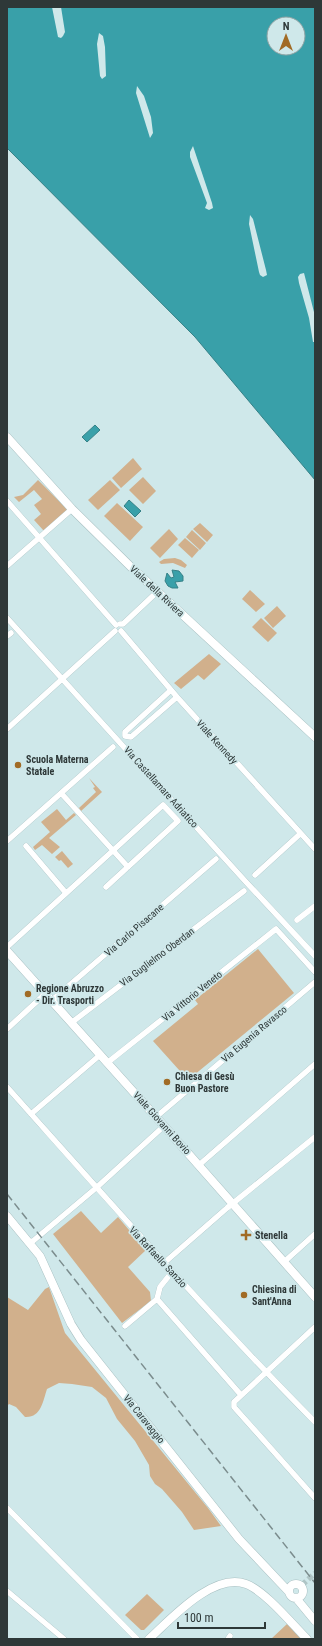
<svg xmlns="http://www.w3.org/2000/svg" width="322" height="1646" viewBox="0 0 322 1646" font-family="'Roboto Condensed',sans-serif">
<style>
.green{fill:#d1b08c}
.water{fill:#39a0a9;stroke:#368187;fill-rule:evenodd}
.pier{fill:#cfe8ea}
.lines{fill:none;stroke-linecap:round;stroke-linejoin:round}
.street-tunnel{stroke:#afc5c6;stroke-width:5.5;stroke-dasharray:5.5 3;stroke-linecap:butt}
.street-casing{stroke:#a9c1c3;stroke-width:6}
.secondary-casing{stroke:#a9c1c3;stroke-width:9}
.street{stroke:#fff;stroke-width:5.5}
.secondary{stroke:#fff;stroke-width:8}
.rail{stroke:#7b8c8d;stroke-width:1.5;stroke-dasharray:8 4;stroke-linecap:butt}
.poi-dot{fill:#a16b25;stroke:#cfe8ea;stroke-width:1.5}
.labels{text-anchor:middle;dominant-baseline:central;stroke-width:3.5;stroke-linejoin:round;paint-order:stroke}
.street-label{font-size:10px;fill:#2e3838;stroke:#cfe8ea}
.poi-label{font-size:10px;font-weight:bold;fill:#2e3838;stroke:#cfe8ea;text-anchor:start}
</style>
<rect width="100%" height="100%" fill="#cfe8ea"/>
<path class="green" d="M133 458 142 469 121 488 112 478Z
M143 477 156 491 143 504 129 490Z
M38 480 68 510 44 531 34 520 41 514 34 505 42 499 34 490 19 502 14 497 23 495Z
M110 480 120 490 98 510 88 500Z
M117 503 143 527 130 541 104 516Z
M200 523 213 535 207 542 193 529Z
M169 529 178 539 160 558 150 548Z
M192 530 206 543 200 550 186 537Z
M185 538 199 550 192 558 178 545Z
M175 558 181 560 187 565 185 568 173 563 161 564 159 562 164 559Z
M250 590 265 604 256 612 242 599Z
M277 606 286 616 273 628 264 618Z
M261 618 277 633 268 642 252 627Z
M209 654 221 664 204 680 198 675 181 689 174 683Z
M89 778 102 792 81 811 79 808 96 792 93 788 95 787Z
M57 809 66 820 74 813 76 815 49 838 60 847 52 854 42 845 35 850 33 847 50 832 41 822Z
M62 851 73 864 68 868 61 860 59 861 55 857Z
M258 949 294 993 188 1080 153 1041 198 1004 195 1000Z
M81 1211 101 1233 118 1217 146 1250 128 1267 150 1292 151 1301 122 1323 53 1234Z
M49 1287 65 1333 208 1508 221 1526 194 1530 182 1512 162 1489 155 1484 150 1476 149 1465 135 1441 117 1419 106 1398 92 1387 72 1384 59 1383 47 1389C43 1401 41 1418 25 1417L16 1407 9 1404 7 1406V1297L28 1310 45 1289Z
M147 1594 164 1610 144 1630H141L125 1615Z
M287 1624 302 1639H271Z"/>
<path class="water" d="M7 7H315V480L195 337 7 148ZM274 24H298V48H274Z
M95 425 100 430 87 442 82 437Z
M129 500 141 511 135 517 124 506Z
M172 570 179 571 183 576V581L175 582 178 588H172L168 586 165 581 167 573 171 578 174 577Z"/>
<path class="pier" d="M52 7H61L65 32 63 36 61 38 58 37Z
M99 33 103 36 105 47 106 76 102 79 100 76 97 44Z
M137 86 144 96 151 117 153 133 150 138 136 93Z
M193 146 212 203 213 208 209 210 205 208 207 203 190 157V152Z
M250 215 253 219 266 270 267 275 263 277 260 275 259 272 249 224Z
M304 273 315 316V342H313L309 318 299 283 298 277 300 274Z"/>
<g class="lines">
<path class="street-tunnel" d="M302 1585 315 1573"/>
<defs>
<path id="street" d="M7 501 116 625
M7 566 72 509
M7 618 246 882 315 956
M120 624H123L157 592
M121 631 177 697 315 849
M7 636 11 633
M171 690 125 732V736L131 737 177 697
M7 729 115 631
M61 793 128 867
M7 841 113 747
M26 846 66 893
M255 875 300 834
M297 920 315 906
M7 947 163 805 178 821 106 887
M51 1001 216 859
M71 1023 244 891
M7 1029 45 994
M107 1063 276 929 315 972
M7 1087C108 1200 208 1314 315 1422
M31 1114 100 1055
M156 1117 315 982
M199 1165 315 1064
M29 1242 33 1241 96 1188 164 1126
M284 1262 315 1234
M164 1263 227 1208 315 1137
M157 1299 241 1395
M125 1326 157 1299 160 1287 172 1272
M315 1327 234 1402V1407L315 1498
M7 1508 137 1639
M300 1587 302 1585
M7 1591 64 1639
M228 1639 230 1636"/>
<path id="secondary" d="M7 437 72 509 132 568 315 737
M7 951 164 1126 315 1297
M7 1216 40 1256 71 1324 81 1340 239 1539 289 1592
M289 1591a7 7 0 1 1 14 0a7 7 0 1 1-14 0Z
M296 1598 315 1621
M149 1639C171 1619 213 1572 246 1584 265 1591 292 1624 307 1639"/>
</defs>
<use href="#street" class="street-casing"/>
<use href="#secondary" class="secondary-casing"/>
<use href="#street" class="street"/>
<use href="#secondary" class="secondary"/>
<path class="rail" d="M7 1194 315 1583"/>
</g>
<g class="poi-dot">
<circle cx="18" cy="765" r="4"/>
<circle cx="28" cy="994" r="4"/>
<circle cx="167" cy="1082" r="4"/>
<path d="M244 1229h4v4h4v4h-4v4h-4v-4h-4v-4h4z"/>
<circle cx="244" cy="1295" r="4"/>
</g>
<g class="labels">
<g class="street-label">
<text transform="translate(157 591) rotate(43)">Viale della Riviera</text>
<text transform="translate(217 742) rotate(48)">Viale Kennedy</text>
<text transform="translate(161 787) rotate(48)">Via Castellamare Adriatico</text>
<text transform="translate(134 930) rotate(-41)">Via Carlo Pisacane</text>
<text transform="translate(157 957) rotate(-37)">Via Guglielmo Oberdan</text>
<text transform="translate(192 996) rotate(-39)">Via Vittorio Veneto</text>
<text transform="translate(254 1034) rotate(-40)">Via Eugenia Ravasco</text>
<text transform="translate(162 1123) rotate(48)">Viale Giovanni Bovio</text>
<text transform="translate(158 1257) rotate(47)">Via Raffaello Sanzio</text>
<text transform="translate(144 1419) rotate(51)">Via Caravaggio</text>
</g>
<g class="poi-label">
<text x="26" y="759">Scuola Materna<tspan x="26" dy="12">Statale</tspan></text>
<text x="36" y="988">Regione Abruzzo<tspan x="36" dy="12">- Dir. Trasporti</tspan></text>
<text x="175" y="1076">Chiesa di Gesù<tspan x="175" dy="12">Buon Pastore</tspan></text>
<text x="255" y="1235">Stenella</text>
<text x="252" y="1289">Chiesina di<tspan x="252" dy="12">Sant'Anna</tspan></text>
</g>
</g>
<rect width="322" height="1646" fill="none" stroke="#2e3838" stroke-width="16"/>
<g transform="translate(286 36)"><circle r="19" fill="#cfe8ea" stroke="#8fa2a3"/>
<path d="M0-3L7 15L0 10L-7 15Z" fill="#a16b25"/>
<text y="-6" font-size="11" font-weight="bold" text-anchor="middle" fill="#2e3838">N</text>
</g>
<path d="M178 1622v6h87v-6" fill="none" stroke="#2e3838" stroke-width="2"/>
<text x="184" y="1622" font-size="12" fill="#2e3838" stroke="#cfe8ea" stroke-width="3" paint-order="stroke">100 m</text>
</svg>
